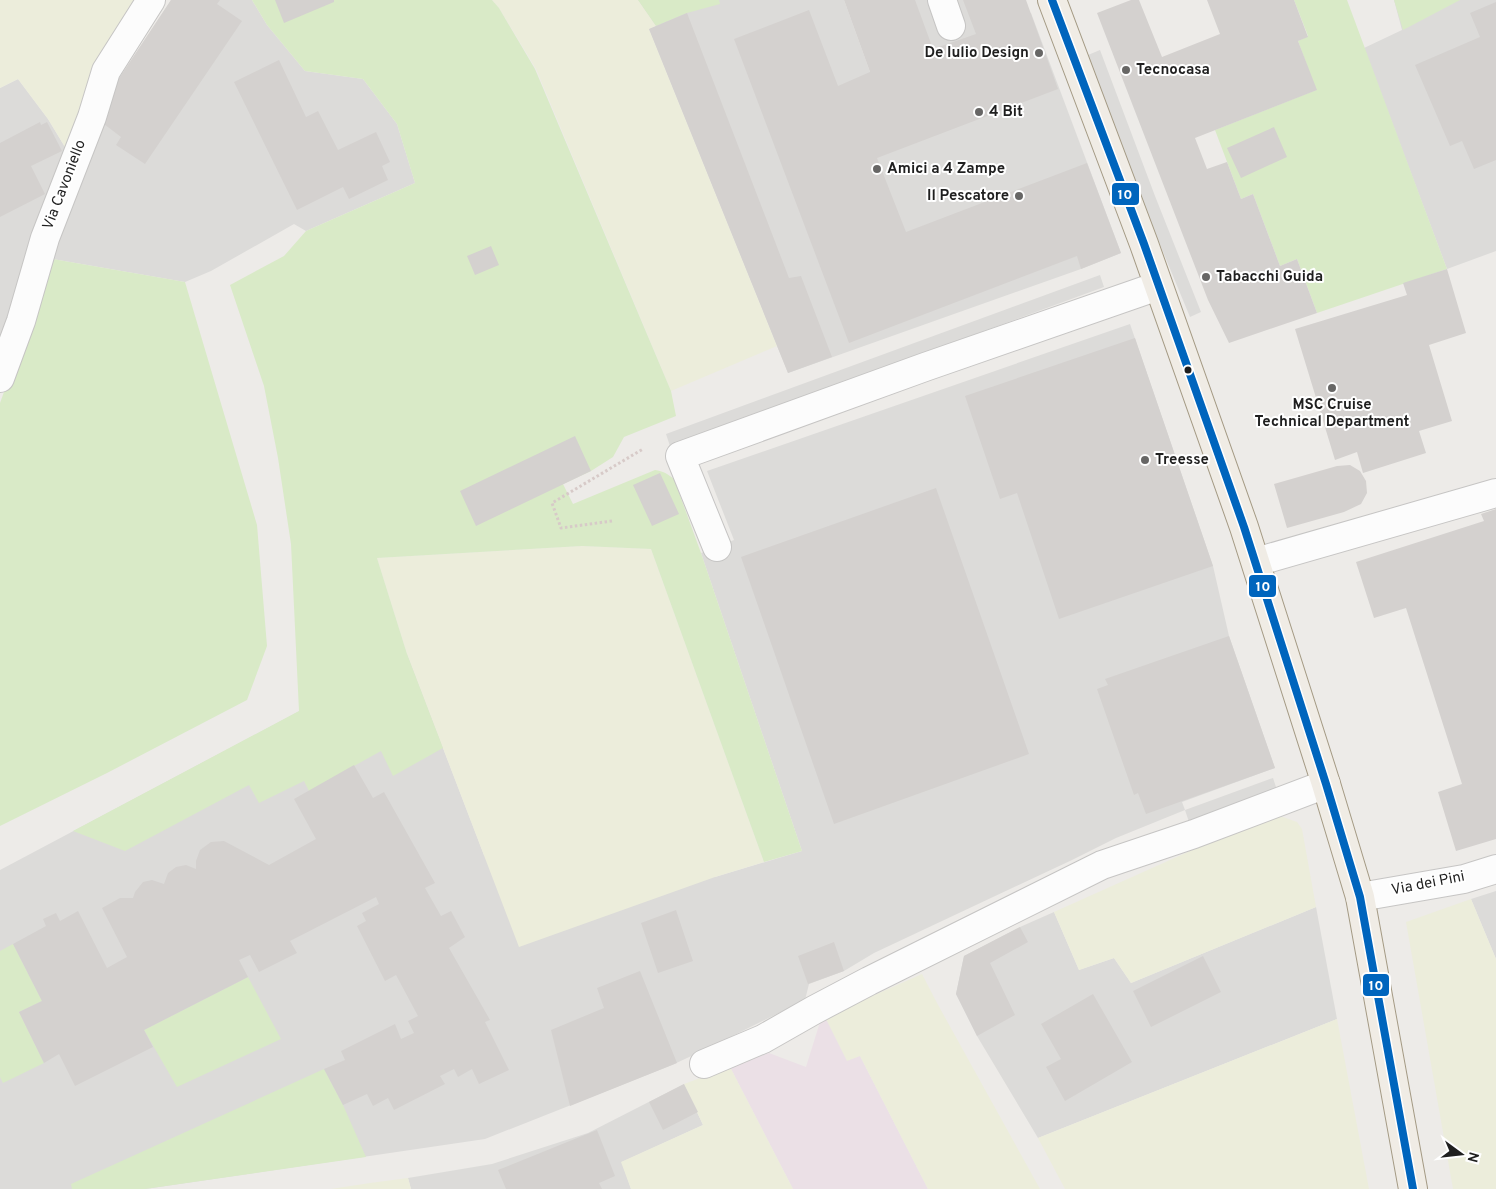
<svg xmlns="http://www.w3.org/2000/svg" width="1496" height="1189" viewBox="0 0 1496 1189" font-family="Overpass,sans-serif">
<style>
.residential{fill:#dcdbd9}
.industrial{fill:#ebe0e6}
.farmland{fill:#eceddb}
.grass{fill:#d9eac7}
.building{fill:#d4d1cf}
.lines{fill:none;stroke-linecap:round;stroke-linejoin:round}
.minor-casing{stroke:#c6c5c4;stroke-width:30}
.major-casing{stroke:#a49a84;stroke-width:30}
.path{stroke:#d7cac8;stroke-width:3;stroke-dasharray:2.5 2.5;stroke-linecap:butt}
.minor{stroke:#fcfcfc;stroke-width:28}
.major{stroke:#f0ece5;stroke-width:28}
.bus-1-casing{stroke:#fff;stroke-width:11}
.bus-1{stroke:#0065bd;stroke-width:8}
.poi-dot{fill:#676665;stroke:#fff;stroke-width:2}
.bus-dot{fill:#1f1f1f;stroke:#fff;stroke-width:2}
.labels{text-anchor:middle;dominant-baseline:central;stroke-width:4;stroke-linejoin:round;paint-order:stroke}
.poi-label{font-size:15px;font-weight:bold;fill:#1f1f1f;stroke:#fff;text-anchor:start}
.street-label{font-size:15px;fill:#1f1f1f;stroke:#fff}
.line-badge{stroke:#fff;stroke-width:2}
.badge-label{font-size:14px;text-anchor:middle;font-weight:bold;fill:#fff}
</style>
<rect width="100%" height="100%" fill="#edebe8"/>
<path class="residential" d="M171 0H252L267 25 305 71 363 79 397 124 415 183 306 231 294 224 211 271 185 282 47 258 114 86Z
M638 0H844L870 72 915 0H963L1031 13 1121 253 1081 269 788 373 649 29 656 26Z
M1394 0H1496V251L1447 269 1364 48 1402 30Z
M1100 50 1155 196 1201 312 1190 317 1154 230 1088 55Z
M18 79 48 119 68 152 0 355V88Z
M1100 275 1104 287 670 446 666 434Z
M1130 324 1213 566 1229 636 1275 768 1182 802 1185 810 1273 778 1277 790 1189 822 1185 810 1116 838 1072 860 874 953 844 971 809 984 805 1000 700 1052 672 1065 485 1139 145 1189H0V870L407 654 484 855 715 877 802 851 701 553 734 540 707 471Z
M1496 891V959L1471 899Z
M1316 907 1337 1019 1038 1138 977 1036 956 994 964 956 1020 927 1054 912 1079 970 1114 958 1131 983Z
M684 1084 703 1125 622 1162 631 1189H411L408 1178 492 1164 588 1133Z"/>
<path class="industrial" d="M825 1017 860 1056 928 1189H793L730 1067 769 1053 806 1067 821 1019Z"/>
<path class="farmland" d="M0 0H145L68 152 48 119 18 79 0 88Z
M492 0H638L656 26 649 29 777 346 671 391 536 69 499 8Z
M582 546 651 549 764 862 715 877 519 947 407 654 377 558Z
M1280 816 1297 822 1302 829 1316 907 1131 983 1114 958 1079 970 1054 912 1199 847Z
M1471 899 1496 959V1189H1453L1406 922Z
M922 974 937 1003 1040 1189H928L860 1056 847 1061 825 1017Z
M1337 1019 1369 1189H1065L1038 1138Z
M730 1067 793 1189H631L621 1162 703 1125 684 1084Z
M408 1178 411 1189H331L370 1183Z"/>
<path class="grass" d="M252 0H492L499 8 535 69 671 391 676 416 624 437 613 457 591 471 563 484 573 504 655 470C663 471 668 474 674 479L701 553 802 851 764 862 651 549 582 546 377 558 407 654 443 748 393 776 381 751 309 791 304 781 259 803 249 785 125 851 73 831 299 711 291 544 278 458 264 386 230 285 284 256 306 231 415 183 397 124 363 79 305 71 267 25Z
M638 0H719L720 4 687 13 656 26Z
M1294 0H1347L1447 269 1317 313 1297 259 1280 266 1253 194 1241 199 1215 130 1316 90 1298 41 1308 36Z
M1394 0H1460L1403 30Z
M47 258 185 282 257 525 267 646 247 700 107 773 0 826V403L29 323Z
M13 944 42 1001 19 1012 44 1063 3 1083 0 1077V951Z
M248 977 281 1039 177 1087 144 1030Z
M324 1069 343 1105 366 1157 145 1189H72L71 1184Z"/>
<path class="building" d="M171 0H220L217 4 242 21 145 164 116 145 121 137 100 121 114 86Z
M275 0H334V2L284 23Z
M844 0H915L933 49 976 34 963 0H1026L1058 89 877 158 906 232 1087 163 1121 253 1081 269 1077 256 849 343 734 39 809 10 838 86 870 72Z
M1131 0H1139L1162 57 1220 34 1207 0H1294L1308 37 1298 41 1317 90 1195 138 1207 169 1227 162 1241 199 1253 194 1280 266 1297 259 1317 313 1229 343 1208 300 1097 13Z
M1496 2V160L1474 169 1462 141 1450 146 1415 65 1480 37 1470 13Z
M687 13 789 278 801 276 832 357 788 373 649 29Z
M279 60 306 117 318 111 338 150 376 132 390 162 382 166 388 180 349 199 343 187 297 210 234 82Z
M40 122 41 125 47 122 62 151 31 166 45 194 0 217V143Z
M1274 127 1287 157 1241 178 1227 148Z
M491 246 499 265 475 275 467 256Z
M1447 269 1466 333 1429 345 1452 421 1419 431 1426 453 1363 473 1357 452 1335 460 1295 329 1407 295 1403 283Z
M1135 338 1213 566 1059 619 1017 493 1000 499 965 396Z
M575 436 591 471 476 526 460 491Z
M1350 465 1360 471 1366 481 1367 493 1361 504 1344 512 1287 528 1274 484 1337 466Z
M660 473 679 514 652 526 633 485Z
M936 488 1029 754 834 824 741 557Z
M1496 509V839L1456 851 1438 792 1462 784 1406 608 1374 618 1356 562 1484 521 1481 514Z
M1229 636 1275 768 1146 814 1138 793 1134 795 1097 689 1108 685 1105 679Z
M354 765 373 798 384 792 435 883 425 888 441 916 451 911 465 937 449 948 490 1020 485 1022 509 1070 479 1084 472 1069 458 1077 454 1069 440 1076 445 1084 394 1110 388 1098 373 1106 367 1094 343 1105 324 1069 345 1060 341 1051 395 1024 401 1039 414 1033 408 1021 418 1016 396 975 385 981 357 926 366 921 362 913 379 904 376 897 290 941 297 953 259 972 250 955 239 960 248 977 144 1030 153 1047 75 1086 59 1054 44 1063 19 1012 42 1001 13 944 46 926 43 919 56 913 60 921 78 911 107 968 127 957 102 908 120 898H133L135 892 143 882 152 880 164 884 168 873 176 867 186 865 196 869V861L200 850 211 842 224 841 269 865 316 839 294 799Z
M676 910 693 961 658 973 641 923Z
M1020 927 1028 942 990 963 1015 1015 977 1036 956 994 964 956Z
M834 942 844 971 808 984 798 956Z
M1203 956 1221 992 1151 1027 1133 991Z
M640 971 677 1063 570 1106 551 1030 604 1008 597 988Z
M1093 994 1132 1062 1065 1101 1046 1067 1061 1059 1041 1024Z
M684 1084 698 1112 663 1130 649 1102Z
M597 1130 615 1176 599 1183 602 1189H506L498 1170Z"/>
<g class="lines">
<defs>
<path id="minor" d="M942 0 951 26
M0 378 21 321 45 238 92 117 106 71 151 0
M717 547 680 456 925 367 1158 286
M1256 562 1496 493
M1360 897 1464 879 1496 869
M704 1064 763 1039 814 1010 869 981 1102 865 1194 834 1326 784"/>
<path id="major" d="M1052 0 1144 244 1244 527 1326 784 1360 897 1413 1189"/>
</defs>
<use href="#minor" class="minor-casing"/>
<use href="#major" class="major-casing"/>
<path class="path" d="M612 521 561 528 552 503 643 449"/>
<use href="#minor" class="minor"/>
<use href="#major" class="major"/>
<defs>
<path id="bus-1" d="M1052 0 1144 244 1244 527 1326 784 1360 897 1413 1189"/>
</defs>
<use href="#bus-1" class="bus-1-casing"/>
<use href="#bus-1" class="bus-1"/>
</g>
<g class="poi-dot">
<circle cx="1039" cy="53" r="5"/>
<circle cx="1126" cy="70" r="5"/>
<circle cx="979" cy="112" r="5"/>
<circle cx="877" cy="169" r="5"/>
<circle cx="1019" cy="196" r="5"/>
<circle cx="1206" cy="277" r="5"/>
<circle cx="1332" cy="388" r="5"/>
<circle cx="1145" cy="460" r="5"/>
</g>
<circle class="bus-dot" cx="1188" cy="370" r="4.5"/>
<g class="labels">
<g class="poi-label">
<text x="1029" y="53" text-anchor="end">De Iulio Design</text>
<text x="1136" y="70">Tecnocasa</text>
<text x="989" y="112">4 Bit</text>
<text x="887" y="169">Amici a 4 Zampe</text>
<text x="1009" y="196" text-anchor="end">Il Pescatore</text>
<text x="1216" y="277">Tabacchi Guida</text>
<text x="1332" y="405" text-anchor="middle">MSC Cruise<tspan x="1332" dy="17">Technical Department</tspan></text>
<text x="1155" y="460">Treesse</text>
</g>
<g class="street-label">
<text transform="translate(65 185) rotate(-69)">Via Cavoniello</text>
<text transform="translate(1428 884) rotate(-11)">Via dei Pini</text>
</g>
</g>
<g class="line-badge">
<rect x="1111" y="182" width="29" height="24" rx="5" fill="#0065bd"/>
<rect x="1248" y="574" width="29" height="24" rx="5" fill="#0065bd"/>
<rect x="1362" y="973" width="28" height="24" rx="5" fill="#0065bd"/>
</g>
<g class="badge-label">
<text x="1125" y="199">10</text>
<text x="1263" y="591">10</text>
<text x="1376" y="990">10</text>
</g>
<g transform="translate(1461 1154) rotate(105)" stroke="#ffffff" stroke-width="4" paint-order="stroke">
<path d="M0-4L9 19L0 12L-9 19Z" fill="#1f1f1f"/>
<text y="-8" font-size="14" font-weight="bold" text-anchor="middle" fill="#1f1f1f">N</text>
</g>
</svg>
